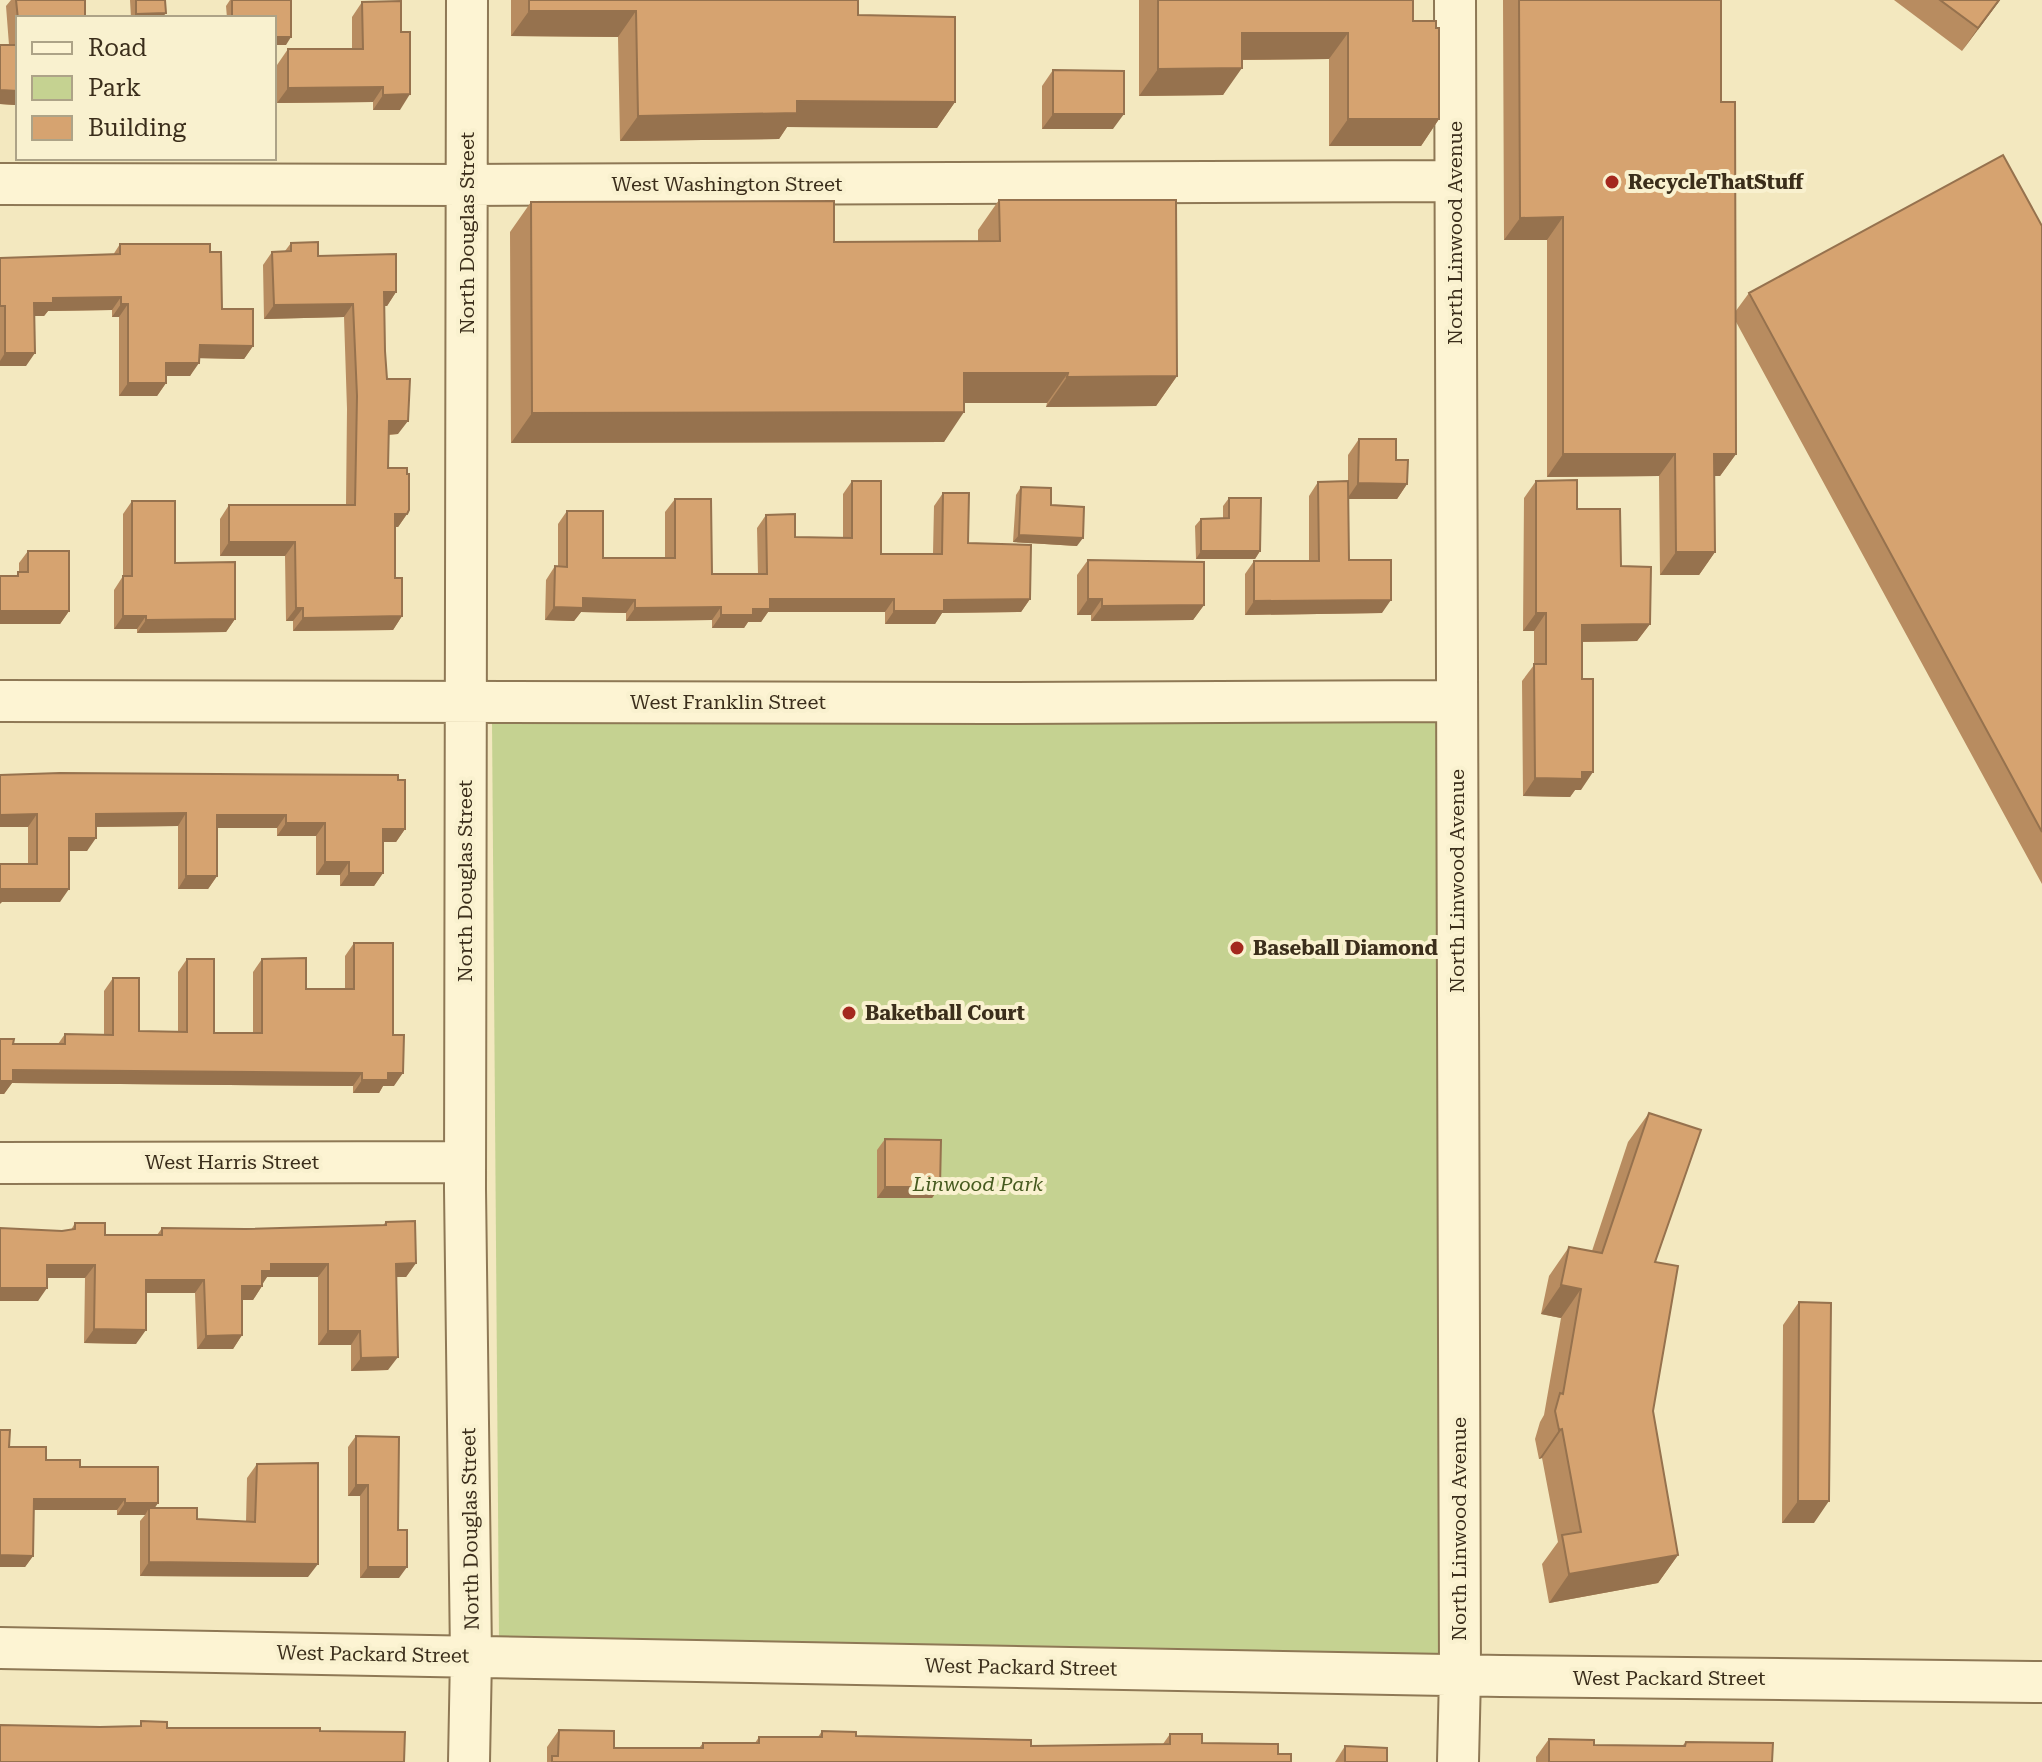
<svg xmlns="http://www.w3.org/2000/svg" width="2042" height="1762" viewBox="0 0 2042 1762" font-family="'Roboto Serif',serif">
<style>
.green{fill:#c5d291}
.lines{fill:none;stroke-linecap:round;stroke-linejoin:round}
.minor-casing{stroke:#8e7855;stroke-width:44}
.minor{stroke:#fdf4d3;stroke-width:40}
.wall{fill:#b88c60}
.shaded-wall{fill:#96724e}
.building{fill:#d6a370;stroke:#96724e;stroke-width:2}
.poi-dot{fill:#a4281e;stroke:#f9f1cf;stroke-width:3}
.labels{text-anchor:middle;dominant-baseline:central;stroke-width:8;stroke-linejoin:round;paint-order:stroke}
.poi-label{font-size:20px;font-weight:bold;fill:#3b2e1b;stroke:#f9f1cf;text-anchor:start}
.street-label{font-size:20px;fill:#3b2e1b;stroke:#f9f1cf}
.park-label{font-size:20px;font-style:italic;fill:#465a1f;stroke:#f9f1cf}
</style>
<rect width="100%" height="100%" fill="#f3e8bf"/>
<path class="green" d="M492 721 1442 723 1440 1654 499 1637Z"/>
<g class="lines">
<defs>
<path id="minor" d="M467 0 465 1189 471 1656 469 1762
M1455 0 1460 1675 1458 1762
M0 184 467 185 1454 181
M0 701 991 703 1457 701
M0 1163 465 1162
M0 1648 1501 1676 2042 1682"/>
</defs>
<use href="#minor" class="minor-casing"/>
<use href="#minor" class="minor"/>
</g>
<path class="wall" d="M11 0H85L18 18V114H15V105L0 104V45H9L6 6Z
M130 0H165L162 18H131Z
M230 0H291L286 45H274V18H227L226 6Z
M511 0H858V15L955 102 937 128 787 127 779 139 620 141 618 37 511 36Z
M1139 0H1413V21L1439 119 1421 146H1329V59L1242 60 1223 95 1139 96Z
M1503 0H1721V102L1735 312 1749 293 2042 226V884L1735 320 1736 454 1720 476H1714L1715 552 1699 575H1660L1659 476 1547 477V240H1504Z
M1894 0H2000L1962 51Z
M362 2 400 110H373V102L277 103V65L288 49H352V17Z
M1053 70 1113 129H1042V86Z
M999 200 1177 376 1156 406 1046 407 1047 403H964L944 442 511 443 510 232 531 202 834 242 978 241V230Z
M291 243 396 292 387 306H384L385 351 387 379 398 434 389 435 388 468 407 514 398 527H395V578L402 616 393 630 293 631V621H286L285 556H220V519L229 505H346L347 409 344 317 264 319 263 265 272 252 285 251Z
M120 244 210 252 222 309 253 346 244 359 199 358 190 376H166V383L157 396H119V317H112V310L48 311 44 316H34L26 366H0V258L113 255Z
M1359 439 1396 460 1407 484 1397 499H1348L1349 560 1382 613 1245 615V574L1254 561H1309V496L1318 482 1348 481V455Z
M852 481 881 554H933L934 506 943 493 968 543 1030 599 1021 612 942 613 935 624H885V612H768L761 622H748L744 628H712V620L626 621V613L581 612 574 621 545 620 546 580 555 566 558 567V524L567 511 603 558H665V512L675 499 712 574H758L757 528 766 515 795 537 843 538V494Z
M1536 481 1577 509 1621 566 1650 624 1637 641 1582 642 1581 790H1575L1570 797 1523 796 1522 681 1534 665V631H1523L1524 498Z
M1021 487 1051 505 1077 546 1013 542 1016 495Z
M1229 498 1260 551 1255 559H1196L1195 526 1201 519 1223 518V506Z
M132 501 175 563 235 619 226 632 137 633V629H114V590L123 576V514Z
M28 551 69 611 60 624H0L16 576 19 572V563Z
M1088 560 1204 605 1193 620 1091 621V615H1077V575Z
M0 775 398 780 405 829 396 842H383V873L374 886H340V875H316V836H277V828H217V876L208 889H178V826L96 827 87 851H69L60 902H2L28 864V827Z
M354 943 393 1035 394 1086H383L379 1093H353V1086L12 1083 4 1094H0V1039L13 1044H58L65 1034 104 1035V991L113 978 139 1031 178 1032V972L187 959 214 1033H253V972L262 959 306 989H345V956Z
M1649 1113 1655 1262 1653 1411 1678 1555 1658 1583 1549 1603 1542 1564 1558 1542 1542 1458 1539 1459 1535 1439 1540 1422 1544 1415 1561 1318 1541 1314 1549 1276 1569 1247 1592 1251 1628 1142Z
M885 1139 940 1187 932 1198H877V1150Z
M386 1222 416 1263 406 1277H396L388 1370 351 1371V1345H318V1277H267L262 1284V1286L253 1300H242V1335L233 1349H197L195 1293H146L136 1344 84 1343 85 1278H47L38 1301H0L62 1231 71 1230 75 1223 105 1235H157L162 1228 245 1229 383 1225Z
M1799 1302 1814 1523H1782L1783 1325Z
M356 1436 399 1578H360V1496H348V1447Z
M9 1447 46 1460 80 1467 158 1503 154 1508 197 1519 246 1522 247 1478 257 1464 308 1577 140 1576V1521L145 1515H117V1510H34L33 1556 25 1567Z
M559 1730 614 1748H699L703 1743H755L759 1737H818L822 1731 856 1736 1031 1746 1163 1744 1170 1734 1202 1743 1278 1754 1291 1762H547V1747Z
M1549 1739 1594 1745 1682 1746 1686 1742 1772 1762H1536V1757Z
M1345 1746 1387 1762H1335Z"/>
<path class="shaded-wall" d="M1999 0H2000L1962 51 1978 28Z
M529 11H636L618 37 511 36Z
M166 13 162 18H134L136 14Z
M1242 33H1348L1329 59 1223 60Z
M274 37H291L286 45H274Z
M1242 68 1223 95 1139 96 1158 69Z
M383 87 373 102 277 103 288 88Z
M0 90 18 91V101L15 105 0 104Z
M410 94 400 110H373L383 95Z
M797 101 955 102 937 128 787 127 779 139 620 141 638 116Z
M1053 114H1124L1113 129H1042Z
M1348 119H1439L1421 146H1329Z
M1563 217 1547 240H1504L1520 218Z
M384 292H396L387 306H374Z
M121 297 112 310 48 311 44 316H25L34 303 53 298Z
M121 304H128L119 317H112Z
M353 304 344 317 264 319 274 305Z
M200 345 253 346 244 359 191 358Z
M5 353H35L26 366H0V361Z
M166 363H199L190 376H157Z
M964 373H1068L1047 403H943Z
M1177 376 1156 406 1046 407 1067 377Z
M128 383H166L157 396H119Z
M964 412 944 442 511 443 532 413Z
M389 421H408L398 434 379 435Z
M1563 454H1675L1659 476 1547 477Z
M1714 454H1736L1720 476H1698Z
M1358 483 1407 484 1397 499H1347Z
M395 514H407L398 527H386Z
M1019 535 1083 538 1077 546 1013 542Z
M229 542H295L285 556H220Z
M1201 551H1260L1255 559H1196Z
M1676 552H1715L1699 575H1660Z
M583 598 635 600 626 613 581 612 574 621 545 620 554 607Z
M770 599H894L885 612H768L761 622H748L744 628H712L721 615 753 609Z
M1030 599 1021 612 942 613 935 624H885L894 611 944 600Z
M1088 599H1102L1091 615H1077Z
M1391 600 1382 613 1245 615 1254 601Z
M1204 605 1193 620 1091 621 1102 606Z
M721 607 712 620 626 621 635 608Z
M296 608H303L293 621H286Z
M0 611H69L60 624H0Z
M1536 613H1546L1534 631H1523Z
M123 616H146L137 629H114Z
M402 616 393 630 293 631 303 618Z
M235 619 226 632 137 633 146 620Z
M1650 624 1637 641 1570 642 1582 625Z
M1582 772H1593L1581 790H1575L1570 797 1523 796 1535 778Z
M186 813 178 826 87 827 96 814Z
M37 814 28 827H0V815Z
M217 815H286L277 828H208Z
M286 823H325L316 836H277Z
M383 829H405L396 842H374Z
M69 838H96L87 851H60Z
M325 862H349L340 875H316Z
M349 873H383L374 886H340Z
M186 876H217L208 889H178Z
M2 889H69L60 902H2L0 904V892Z
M13 1070 362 1073 353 1086 12 1083 4 1094H0V1081Z
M388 1073H403L394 1086H383L379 1093H353L362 1080Z
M885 1187H940L932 1198H877Z
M416 1263 406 1277H387L396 1264Z
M271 1264H328L318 1277H267L262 1285V1271Z
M47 1265H95L85 1278H38Z
M146 1280H204L195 1293H136Z
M1561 1285 1581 1289 1561 1318 1541 1314Z
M242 1286H262L253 1300H232Z
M0 1288H47L38 1301H0Z
M94 1329 146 1330 136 1344 84 1343Z
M328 1331H360L351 1345H318Z
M242 1335 233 1349H197L206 1336Z
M398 1357 388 1370 351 1371 361 1358Z
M1562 1429 1542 1458 1539 1459 1559 1430Z
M356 1485H368L360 1496H348Z
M34 1499H125L117 1510H26Z
M1798 1501H1829L1814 1523H1782Z
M125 1503H158L150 1515 149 1508 145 1515H117Z
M0 1555 33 1556 25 1567H0Z
M1678 1555 1658 1583 1549 1603 1569 1574Z
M149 1562 318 1564 308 1577 140 1576Z
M368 1567H407L399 1578H360Z"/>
<path class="building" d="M16 0H85V18L18 19Z
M136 0H165L166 13 136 14Z
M232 0H291V37H274V18H232Z
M529 0H858V15L955 17V102L797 101V113L638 116 636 11H529Z
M1158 0H1413V21H1436V28H1439V119H1348V33H1242V68L1158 69Z
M1519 0H1721V102H1735L1736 454H1714L1715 552H1676L1675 454H1563V217L1520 218Z
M1940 0H1999L1978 28Z
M401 1V32H410V94L383 95V87L288 88V49H363L362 2Z
M0 45H18V91L0 90Z
M1053 70 1124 71V114H1053Z
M2003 155 2042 226V832L1749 293Z
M999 200H1176L1177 376 1067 377 1068 373H964V412L532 413 531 202 834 201V242L1000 241Z
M318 242V256L396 254V292H384L385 351 387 379H410L408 421H389L388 468H407V474H409V510L407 514H395V578H402V616L303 618V608H296L295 542H229V505H355L357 396 353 304 274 305 272 252 291 251V243Z
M120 244H210V252H221L222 309H253V346L200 345 199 363H166V383H128V304H121V297L53 298V303H34L35 353H5V306H0V258L120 254Z
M1359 439H1396V460H1408L1407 484 1358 483Z
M1577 480V509H1620L1621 566 1651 567 1650 624 1582 625V679H1593V772H1582V779L1535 778 1534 664H1546V613H1536V481Z
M852 481H881V554H942L943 493H969L968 543 1031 545 1030 599 944 600V611H894V599H770V609H753V615H721V607L635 608V600L583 598V608L554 607 555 566 567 567V511H603V558H675V499H711L712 574H767L766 515 795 514V537L852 538Z
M1348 481 1349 560H1391V600L1254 601V561H1319L1318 482Z
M1021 487 1051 488V505L1084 507 1083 538 1019 535Z
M1229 498H1261L1260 551H1201V519L1229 518Z
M132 501H175V563L235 562V619L146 620V616H123V576H132Z
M28 551H69V611H0V576H18V572H28Z
M1088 560 1204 562V605L1102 606V599H1088Z
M60 773 398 775V780H405V829H383V873H349V862H325V823H286V815H217V876H186V813L96 814V838H69V889H2V901H0V864H37V814L0 815V775Z
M354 943H393V1035H404L403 1073H388V1080H362V1073L13 1070V1081H0V1039H14L13 1044H65V1034L113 1035V978H139V1031L187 1032V959H214V1033H262V959L306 958V989H354Z
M1649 1113 1701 1130 1655 1262 1678 1266 1653 1411 1678 1555 1569 1574 1562 1535 1581 1532 1562 1429 1559 1430 1555 1411 1560 1393 1563 1394 1581 1289 1561 1285 1569 1247 1602 1253Z
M885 1139 941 1140 940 1187H885Z
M415 1221 416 1263 396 1264 398 1357 361 1358 360 1331H328V1264H271V1271H262V1286H242V1335L206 1336 204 1280H146V1330L94 1329 95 1265H47V1288H0V1228L62 1231 75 1229V1223H105V1235H162V1228L245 1229 386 1225V1222Z
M1799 1302 1831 1303 1829 1501H1798Z
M0 1430H10L9 1447H46V1460H80V1467H158V1503H125V1499H34L33 1556 0 1555Z
M356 1436 399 1437 398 1530H407V1567H368V1485H356Z
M318 1463V1564L149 1562V1508H197V1519L255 1522 257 1464Z
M141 1721 167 1722V1728H320V1731L405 1732 404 1762H0V1725L100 1727 141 1726Z
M559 1730 614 1731V1748H703V1743H759V1737H822V1731L856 1732V1736L1031 1740V1746L1170 1744V1734H1202V1743L1278 1744V1754H1291V1762H552V1756H558Z
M1549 1739 1594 1740V1745L1685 1746 1686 1742 1773 1743 1772 1762H1549Z
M1345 1746 1387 1748V1762H1345Z"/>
<g class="poi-dot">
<circle cx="1612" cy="182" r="8"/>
<circle cx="1237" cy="948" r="8"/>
<circle cx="849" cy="1013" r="8"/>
</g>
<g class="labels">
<g class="poi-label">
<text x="1628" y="182">RecycleThatStuff</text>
<text x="1253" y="948">Baseball Diamond</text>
<text x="865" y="1013">Baketball Court</text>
</g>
<g class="street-label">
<text x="727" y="184">West Washington Street</text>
<text transform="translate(467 233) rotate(-90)">North Douglas Street</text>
<text transform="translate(1455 233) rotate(-90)">North Linwood Avenue</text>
<text x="728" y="702">West Franklin Street</text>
<text transform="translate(465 881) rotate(-90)">North Douglas Street</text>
<text transform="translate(1457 881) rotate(-90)">North Linwood Avenue</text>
<text x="232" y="1162">West Harris Street</text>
<text transform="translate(470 1529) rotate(-91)">North Douglas Street</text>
<text transform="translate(1459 1529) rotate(-90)">North Linwood Avenue</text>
<text transform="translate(373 1654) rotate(1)">West Packard Street</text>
<text transform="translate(1021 1667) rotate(1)">West Packard Street</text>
<text x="1669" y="1678">West Packard Street</text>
</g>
<g class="park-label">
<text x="978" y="1184">Linwood Park</text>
</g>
</g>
<rect x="16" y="16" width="260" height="144" fill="#f9f1cf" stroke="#ada387" stroke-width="2"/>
<rect x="32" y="42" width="40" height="12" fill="#fdf4d3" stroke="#ada387" stroke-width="2"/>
<text x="88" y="56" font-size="24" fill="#3b2e1b">Road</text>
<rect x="32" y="76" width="40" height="24" fill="#c5d291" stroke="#ada387" stroke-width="2"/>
<text x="88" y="96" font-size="24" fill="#3b2e1b">Park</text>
<rect x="32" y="116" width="40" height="24" fill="#d6a370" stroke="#ada387" stroke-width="2"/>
<text x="88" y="136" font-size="24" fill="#3b2e1b">Building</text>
</svg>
